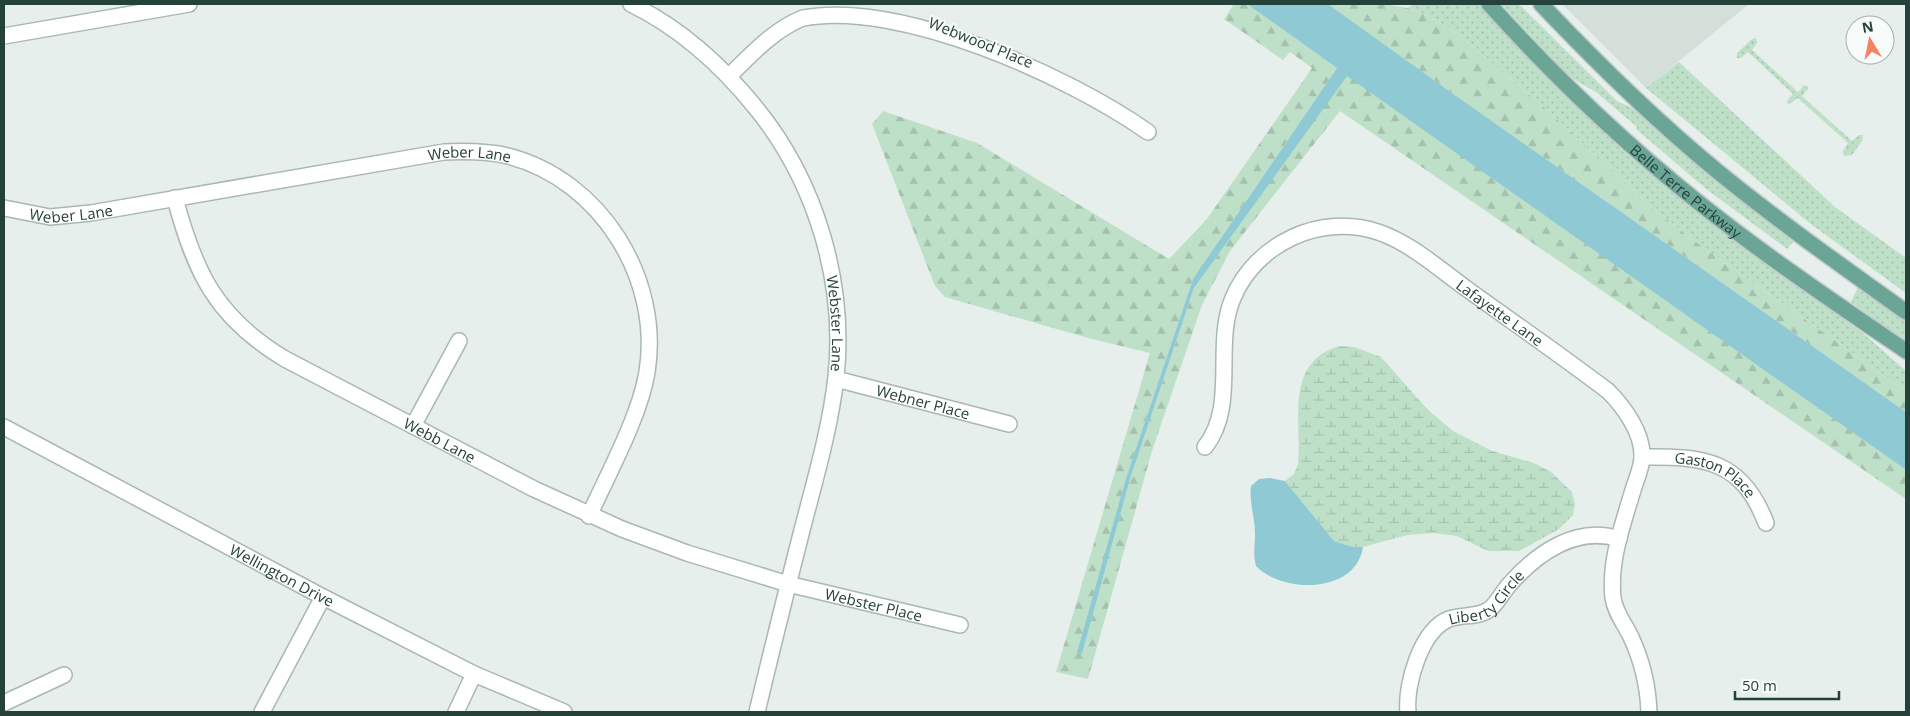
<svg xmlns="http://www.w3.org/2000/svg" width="1910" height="716" viewBox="0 0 1910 716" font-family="'Open Sans',sans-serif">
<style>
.built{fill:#d4dfda}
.grass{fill:url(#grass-dots)}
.forest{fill:url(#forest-firs)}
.wetland{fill:url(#wetland-marsh)}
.water{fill:#8ec9d4}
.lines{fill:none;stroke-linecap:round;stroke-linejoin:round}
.minor-casing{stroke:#a8b8b2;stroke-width:18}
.major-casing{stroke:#c2cac8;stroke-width:18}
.minor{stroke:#fff;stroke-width:15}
.major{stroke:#6aa596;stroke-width:15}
.labels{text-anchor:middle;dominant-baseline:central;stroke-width:4;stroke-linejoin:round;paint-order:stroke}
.street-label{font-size:15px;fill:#24423a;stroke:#f7fbf9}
</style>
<defs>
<pattern id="grass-dots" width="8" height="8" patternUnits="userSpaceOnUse" patternTransform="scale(1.25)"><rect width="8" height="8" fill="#bfe0c8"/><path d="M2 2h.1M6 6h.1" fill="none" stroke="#a4c1ad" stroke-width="1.8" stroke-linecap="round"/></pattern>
<pattern id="forest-firs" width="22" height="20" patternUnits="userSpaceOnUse" patternTransform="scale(1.25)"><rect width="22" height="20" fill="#bfe0c8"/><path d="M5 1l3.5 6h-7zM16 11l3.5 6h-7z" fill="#a4c1ad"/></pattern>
<pattern id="wetland-marsh" width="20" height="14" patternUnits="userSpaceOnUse" patternTransform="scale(1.25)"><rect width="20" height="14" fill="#bfe0c8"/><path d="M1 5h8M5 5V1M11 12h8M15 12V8" fill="none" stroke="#a4c1ad"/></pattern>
</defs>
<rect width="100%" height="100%" fill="#e6efeb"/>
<path class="built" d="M1562 4H1749L1646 88Z"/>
<path class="grass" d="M1414 4H1479L1570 100 1623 150 1687 204 1864 334 1906 371V391L1697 243 1650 206 1547 110 1458 34 1431 17 1408 8Z
M1501 4H1519L1617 101 1636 110 1793 242 1787 249 1705 188 1636 129 1637 127 1596 92 1575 80 1560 67Z
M1756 38 1757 43 1752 50 1798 92 1804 85 1807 86 1808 89 1802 96 1852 141 1859 135H1863L1862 141 1852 155 1844 156 1843 151 1848 143 1798 98 1788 105 1787 101 1793 94 1748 52 1741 58H1737V53L1752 39Z
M1679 62 1835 207 1906 258V293L1812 225 1646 88Z
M1858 287 1906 320V343L1851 302Z"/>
<path class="forest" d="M1234 4H1247L1337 68 1193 279 1126 478 1078 653 1082 654 1130 479 1194 288 1347 75 1906 470V499L1340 111 1230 251 1202 305 1152 451 1088 679 1056 672 1150 353 1088 338 945 297 935 286 872 124 883 111 977 143 1169 259 1207 219 1312 68 1290 52 1283 60 1224 19Z
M1328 4H1382L1408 8 1431 17 1458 34 1547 110 1650 206 1697 243 1906 391V412L1459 98Z"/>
<path class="wetland" d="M1339 346 1354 347 1381 357 1428 410 1453 431 1492 451 1534 463 1551 472 1572 492 1575 504 1573 515 1559 529 1519 551H1488L1457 536 1434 533 1407 535 1363 547H1353L1334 541 1285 481 1294 474 1298 464C1302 420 1284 363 1339 346Z"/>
<path class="water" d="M1247 4H1328L1459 98 1906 412V470L1347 76 1194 288 1130 479 1082 654 1077 653 1126 478 1193 279 1337 68Z
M1270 478 1285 481 1334 541 1353 547H1363C1356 594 1283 594 1256 566 1253 555 1255 546 1255 534 1255 517 1249 503 1251 486L1259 479Z"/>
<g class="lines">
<defs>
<g id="minor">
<path id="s1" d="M631 4C680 28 722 66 756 108 816 182 846 282 836 377 830 430 814 483 801 534 786 593 771 653 757 712"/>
<path d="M4 36 189 4"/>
<path d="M729 76C752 54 773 30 803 18 901 0 1068 76 1148 132"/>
<path id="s2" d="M175 198C195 274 217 318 285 359L534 489 622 529 687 553 788 584 960 625"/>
<path id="s3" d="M4 208 50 217 91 213 444 152C466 151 487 151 508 156 601 180 662 279 647 372 640 416 608 474 589 516"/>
<path id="s4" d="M836 379 1009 424"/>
<path d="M413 426 459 341"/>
<path id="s5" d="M4 427 323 597 474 674 564 712"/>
<path id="s6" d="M1205 447C1238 405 1213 345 1233 298 1256 243 1321 213 1378 232 1411 243 1439 269 1467 289 1514 323 1562 356 1608 391 1624 407 1643 433 1642 457 1642 467 1636 480 1633 490 1623 524 1609 561 1613 598 1615 612 1624 623 1630 635 1642 660 1648 685 1649 712"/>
<path id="s7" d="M1642 457C1704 456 1742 460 1766 523"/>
<path d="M4 703 64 675"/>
<path d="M262 712 323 597"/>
<path d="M456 712 474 674"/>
<path id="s8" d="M1408 712C1405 685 1421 630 1449 619 1463 614 1478 618 1490 609 1498 602 1502 593 1509 585 1536 554 1576 525 1619 539"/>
</g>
<g id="major">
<path id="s9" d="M1489 4C1562 85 1643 161 1730 227 1787 271 1847 311 1906 351"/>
<path d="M1541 4C1597 63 1655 120 1717 171 1778 221 1842 266 1906 312"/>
</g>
</defs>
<use href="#minor" class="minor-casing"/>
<use href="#major" class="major-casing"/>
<use href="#minor" class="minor"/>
<use href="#major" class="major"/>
</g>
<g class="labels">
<g class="street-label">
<text transform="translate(981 42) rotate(22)">Webwood Place</text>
<text stroke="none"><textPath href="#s3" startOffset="472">Weber Lane</textPath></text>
<text stroke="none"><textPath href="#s9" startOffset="272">Belle Terre Parkway</textPath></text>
<text stroke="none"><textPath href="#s3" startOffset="68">Weber Lane</textPath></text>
<text stroke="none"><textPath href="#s6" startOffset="475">Lafayette Lane</textPath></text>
<text stroke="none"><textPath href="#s1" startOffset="398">Webster Lane</textPath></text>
<text stroke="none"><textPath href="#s4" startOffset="90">Webner Place</textPath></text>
<text stroke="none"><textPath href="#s2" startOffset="376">Webb Lane</textPath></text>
<text stroke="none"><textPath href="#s7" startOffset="78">Gaston Place</textPath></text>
<text stroke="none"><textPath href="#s5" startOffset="315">Wellington Drive</textPath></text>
<text stroke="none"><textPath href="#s8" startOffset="152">Liberty Circle</textPath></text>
<text stroke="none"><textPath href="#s2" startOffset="842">Webster Place</textPath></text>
</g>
</g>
<rect width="1910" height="716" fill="none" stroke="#24423a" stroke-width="10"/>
<g transform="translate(1870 40) rotate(350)"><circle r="24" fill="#f7fbf9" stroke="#a3b1ad"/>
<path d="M0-4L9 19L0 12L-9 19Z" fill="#f4845f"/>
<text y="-8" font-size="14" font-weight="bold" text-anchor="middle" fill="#24423a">N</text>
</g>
<path d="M1735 691v8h104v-8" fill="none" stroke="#24423a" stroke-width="2.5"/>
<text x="1742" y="691" font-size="15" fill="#24423a" stroke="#f7fbf9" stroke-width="4" paint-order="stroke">50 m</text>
</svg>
